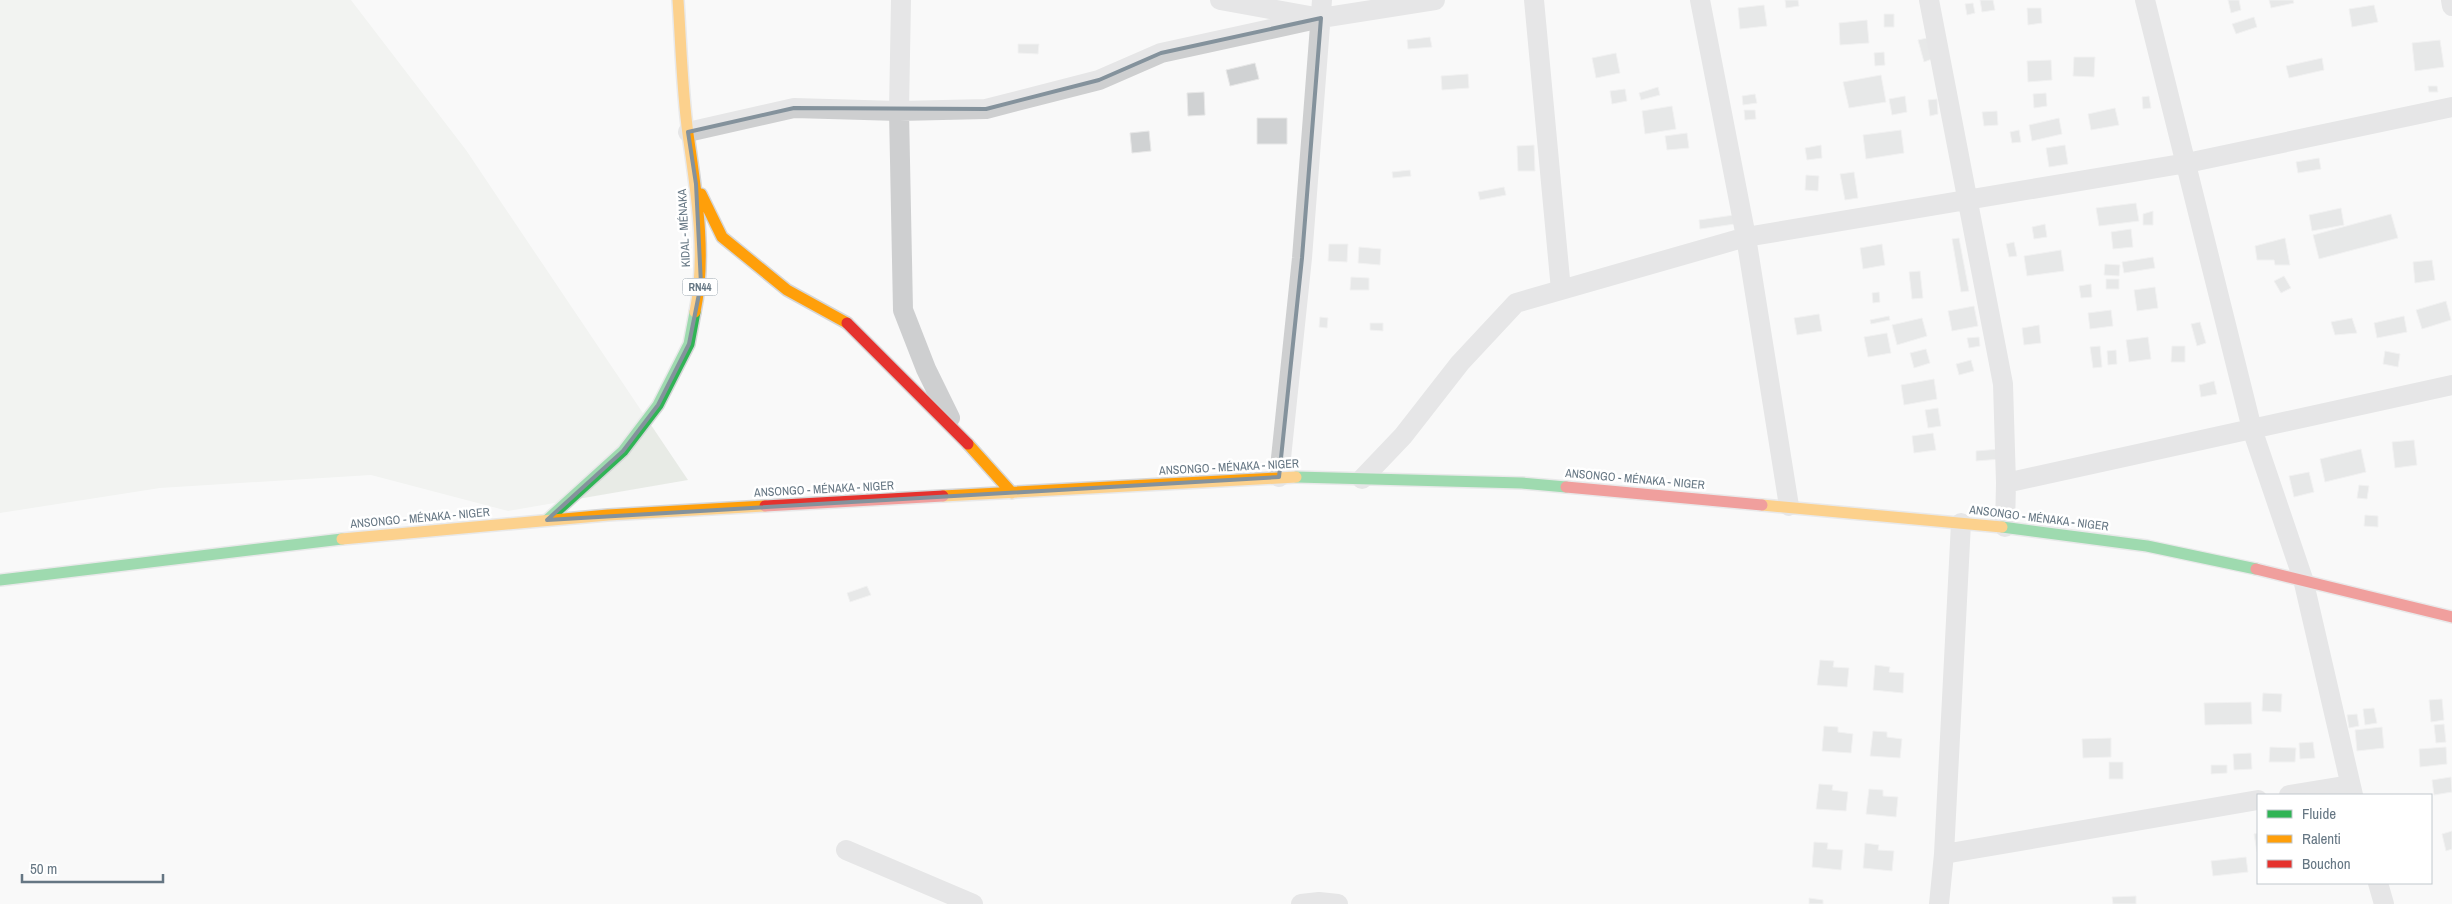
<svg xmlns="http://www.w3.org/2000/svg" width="2452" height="904" viewBox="0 0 2452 904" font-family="'Archivo Narrow',sans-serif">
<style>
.green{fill:#e8ebe6}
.building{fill:#d0d2d3;stroke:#e8e8e8}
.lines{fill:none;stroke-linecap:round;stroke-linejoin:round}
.fast-casing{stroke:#d5d6d7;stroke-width:14}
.slow-casing{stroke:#d5d6d7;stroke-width:14}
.jam-casing{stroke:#d5d6d7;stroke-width:14}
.street{stroke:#cecfd0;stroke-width:20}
.fast{stroke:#30b455;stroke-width:11}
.slow{stroke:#ff9f0a;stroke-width:11}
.jam{stroke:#e5322d;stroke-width:11}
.marked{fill:none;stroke:#84929c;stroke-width:4;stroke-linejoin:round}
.labels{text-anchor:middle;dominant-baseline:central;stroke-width:5;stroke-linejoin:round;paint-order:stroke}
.shield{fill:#fff;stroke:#939fa8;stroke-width:1}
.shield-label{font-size:11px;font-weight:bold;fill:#657683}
.street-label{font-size:12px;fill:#657683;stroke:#fff}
</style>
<rect width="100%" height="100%" fill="#f9f9f9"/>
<path class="green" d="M0 0H351L466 150 688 480 508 511 371 475 160 488 0 513Z"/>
<path class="building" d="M1785 0H1798L1799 6 1786 8Z
M1980 0H1993L1995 10 1982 12Z
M2228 0H2239L2241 10 2231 13Z
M2269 0H2293L2294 3 2271 8Z
M1973 3 1975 13 1967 15 1965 4Z
M1764 5 1767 26 1740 29 1738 8Z
M2374 5 2378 22 2352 27 2349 9Z
M2027 8H2041L2042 23 2028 25Z
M1884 14H1894V27H1884Z
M2254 17 2257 27 2236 34 2232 24Z
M1867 20 1869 43 1840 45 1839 23Z
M1430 37 1432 47 1408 49 1407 40Z
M1927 38 1932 59 1924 62 1918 40Z
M2440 40 2444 67 2415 71 2412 43Z
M1018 44H1039L1038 54 1018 53Z
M1884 52 1885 65 1875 66 1874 53Z
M1616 53 1620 73 1596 78 1592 58Z
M2074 57H2095L2094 77 2073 76Z
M2322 58 2324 70 2289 78 2286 66Z
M2051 60 2052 80 2028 82 2027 61Z
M1255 63 1259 79 1230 86 1226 70Z
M1468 74 1469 88 1442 90 1441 76Z
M1881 75 1886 102 1849 108 1843 82Z
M2428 86H2437L2438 92H2429Z
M1658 87 1660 95 1641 100 1639 93Z
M1625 89 1627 101 1612 104 1610 91Z
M1204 92 1205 115 1188 116 1187 93Z
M2046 93 2047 106 2034 108 2033 94Z
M1755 94 1757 103 1743 105 1742 96Z
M1905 96 1907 112 1892 115 1889 99Z
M2149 96 2151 108 2143 109 2142 97Z
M1937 99 1938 114 1930 116 1928 100Z
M1672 106 1676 129 1645 134 1642 111Z
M2115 108 2119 125 2091 130 2088 114Z
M1744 110H1755L1756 119 1745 120Z
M1997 111 1998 125 1984 126 1982 112Z
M1257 118H1287V144H1257Z
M2059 118 2062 134 2032 141 2029 125Z
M1901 130 1904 153 1866 159 1863 135Z
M2019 130 2021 142 2012 143 2010 132Z
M1149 131 1151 151 1132 153 1130 133Z
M1687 133 1689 148 1667 150 1665 136Z
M1534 145 1535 171H1518L1517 146Z
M1821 145 1822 158 1807 160 1805 148Z
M2065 145 2068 164 2049 167 2046 148Z
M2319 158 2321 169 2298 173 2296 162Z
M1410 170 1411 176 1393 178 1392 172Z
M1854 172 1858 198 1845 200 1840 174Z
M1806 175 1819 176 1818 191 1805 190Z
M1504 187 1506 195 1480 200 1478 192Z
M2136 203 2139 221 2099 226 2096 208Z
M2341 208 2344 225 2312 231 2309 215Z
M2153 211V225H2143V214Z
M2391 214 2398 238 2319 259 2313 235Z
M1734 215 1735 224 1700 229 1699 220Z
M2045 224 2047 237 2034 239 2032 227Z
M2131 229 2133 247 2113 249 2111 232Z
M1959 238 1969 291 1961 292 1952 239Z
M2285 238 2290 265H2275L2274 260H2257L2255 246Z
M2014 242 2017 256 2009 257 2006 244Z
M1329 244H1348L1347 262 1328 261Z
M1882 244 1885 265 1863 269 1860 248Z
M1359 247 1381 249 1380 265 1358 263Z
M2061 250 2064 271 2027 276 2024 256Z
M2153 257 2155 268 2124 273 2122 262Z
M2432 260 2435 280 2415 283 2413 262Z
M2105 264 2120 265 2119 276 2104 275Z
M1920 271 1923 298 1912 299 1909 272Z
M2284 276 2291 288 2281 293 2274 281Z
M1351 277 1369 278V290H1350Z
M2106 279H2119V289H2106Z
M2091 284 2092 297 2081 298 2079 286Z
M2155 287 2158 308 2137 311 2134 290Z
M1879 292 1880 302 1873 303 1872 293Z
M2446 301 2451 320 2422 329 2416 310Z
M1974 306 1978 326 1952 331 1948 311Z
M2111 310 2113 326 2090 329 2088 313Z
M1819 314 1822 331 1797 335 1794 318Z
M1889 316 1890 320 1871 324 1870 320Z
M2404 316 2407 332 2377 338 2374 323Z
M1320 317 1328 318 1327 328 1319 327Z
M1922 318 1927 336 1897 345 1892 325Z
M2352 318 2357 333 2335 335 2331 322Z
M2200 322 2206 343 2197 346 2191 324Z
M1370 323H1383V331L1370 330Z
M2039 325 2041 343 2024 345 2022 328Z
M1887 333 1891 353 1868 357 1864 337Z
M1979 337 1980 346 1969 348 1967 338Z
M2148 337 2151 359 2129 362 2126 340Z
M2100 346 2102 367 2093 368 2090 347Z
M2172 346H2185V362H2171Z
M1926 349 1930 363 1914 368 1910 353Z
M2116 350 2117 364 2108 365 2107 351Z
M2385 351 2400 354 2398 367 2383 364Z
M1971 360 1974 371 1959 375 1956 364Z
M1934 379 1937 399 1904 405 1901 385Z
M2214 381 2217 394 2201 397 2199 385Z
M1938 408 1941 426 1928 428 1925 410Z
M1933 433 1936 450 1914 453 1912 436Z
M2414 440 2417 465 2395 468 2392 442Z
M2000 449 2001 459 1976 461V451Z
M2361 449 2366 472 2325 482 2320 459Z
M2309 472 2314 492 2294 497 2289 476Z
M2359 485 2369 486 2367 499 2357 498Z
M2365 515 2378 516V527L2364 526Z
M867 586 871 595 850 602 847 593Z
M1820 660 1834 661 1833 667 1849 668 1847 687 1817 685Z
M1875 665 1890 667 1889 672 1904 673 1903 693 1873 690Z
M2263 693 2282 694 2281 712 2262 711Z
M2442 699 2444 720 2431 722 2429 700Z
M2251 702 2252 724 2205 725 2204 703Z
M2374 708 2377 723 2365 725 2363 709Z
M2357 714 2359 726 2349 728 2347 715Z
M2444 724 2446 742 2436 743 2434 725Z
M1824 726 1838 727V732L1853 734 1851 753 1822 751Z
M2382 727 2384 748 2357 751 2355 730Z
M1873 731 1887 732V737L1902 739 1900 758 1870 756Z
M2111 738V757L2083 758 2082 739Z
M2313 742 2315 758 2300 759 2299 743Z
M2270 747 2296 748 2295 762H2269Z
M2446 747 2447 764 2420 767 2419 749Z
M2251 753 2252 769 2234 770 2233 754Z
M2109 762H2123V779H2109Z
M2211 765H2227V773L2211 774Z
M2451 777 2452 792 2434 795 2432 780Z
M1819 784 1833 785 1832 790 1848 792 1846 811 1816 809Z
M1869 789 1883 790V796L1898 797 1896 817 1866 814Z
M2452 831V849L2446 851 2442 834Z
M2258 833V852H2257L2254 834Z
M1814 842 1828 843 1827 849 1843 850 1841 870 1812 867Z
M1865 843 1879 845 1878 850 1894 851 1892 871 1863 868Z
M2246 857 2248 872 2213 876 2211 861Z
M2136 896V904H2113L2112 897Z
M1809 898 1823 900V904H1809Z"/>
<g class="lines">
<defs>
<path id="fast" d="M1296 477 1522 483 1566 487
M547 520 623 451 658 405 689 344 695 312
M2002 527 2147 546 2256 569
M0 580 342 539"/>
<path id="slow" d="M678 0C681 44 682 90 688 134 696 192 707 254 695 312
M701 194 722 237 787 290 847 323
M968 444 1012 493
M943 496 1296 477
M1762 505 2002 527
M342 539 608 515 765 506"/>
<path id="jam" d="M847 323 968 444
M1566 487 1762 505
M765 506 943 496
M2256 569 2452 617"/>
</defs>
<use href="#fast" class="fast-casing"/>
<use href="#slow" class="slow-casing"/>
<use href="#jam" class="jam-casing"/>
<path class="street" d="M901 0 899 111 903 310 926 369 950 418
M1220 0 1321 18 1435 0
M1534 0 1561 290
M1700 0 1746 237 1789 506
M1929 0 2003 384 2006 483 2005 527
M2145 0 2252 429 2303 579 2353 795
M2451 0 2452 6
M688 132 794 108 899 111 986 109 1099 80 1161 53 1321 18
M1279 477 1302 258 1322 0
M1362 479 1403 436 1460 363 1516 303 1746 237 2187 163 2452 107
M2006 483 2452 385
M2289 795 2350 785
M846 850 973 904
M1944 854 2258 800
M2378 883 2384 904
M1301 904 1319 902 1338 904
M1939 904 1944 854 1961 523"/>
<use href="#fast" class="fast"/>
<use href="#slow" class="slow"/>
<use href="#jam" class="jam"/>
</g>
<path d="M0 0H2452V904H0ZM1321 18 1302 258 1279 477 547 520 623 451 658 405 689 344 701 284 696 184 688 132 794 108 986 109 1099 80 1161 53Z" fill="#f9f9f9" fill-opacity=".55" fill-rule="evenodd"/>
<path class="marked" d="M1321 18 1302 258 1279 477 547 520 623 451 658 405 689 344 701 284 696 184 688 132 794 108 986 109 1099 80 1161 53Z"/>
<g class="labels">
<rect class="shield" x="682.5" y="278.5" width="35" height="17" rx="4"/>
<g class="shield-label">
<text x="700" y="287">RN44</text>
</g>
<g class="street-label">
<text transform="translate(684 228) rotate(-93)">KIDAL - MÉNAKA</text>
<text transform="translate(1229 467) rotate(-3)">ANSONGO - MÉNAKA - NIGER</text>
<text transform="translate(1635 479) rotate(5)">ANSONGO - MÉNAKA - NIGER</text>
<text transform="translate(824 489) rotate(-3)">ANSONGO - MÉNAKA - NIGER</text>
<text transform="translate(420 518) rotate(-5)">ANSONGO - MÉNAKA - NIGER</text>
<text transform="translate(2039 518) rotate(7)">ANSONGO - MÉNAKA - NIGER</text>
</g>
</g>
<rect x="2257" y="794" width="175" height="90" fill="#ffffff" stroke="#c1c8cd"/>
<rect x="2267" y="810" width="25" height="8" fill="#30b455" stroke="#c1c8cd"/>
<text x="2302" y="819" font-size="15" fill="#657683">Fluide</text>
<rect x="2267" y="835" width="25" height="8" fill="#ff9f0a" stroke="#c1c8cd"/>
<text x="2302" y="844" font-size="15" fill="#657683">Ralenti</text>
<rect x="2267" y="860" width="25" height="8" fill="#e5322d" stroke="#c1c8cd"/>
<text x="2302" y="869" font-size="15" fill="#657683">Bouchon</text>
<path d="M22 874v8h141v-8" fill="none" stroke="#657683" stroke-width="2.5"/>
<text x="30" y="874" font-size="15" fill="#657683" stroke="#ffffff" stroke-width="4" paint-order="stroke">50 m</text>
</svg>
